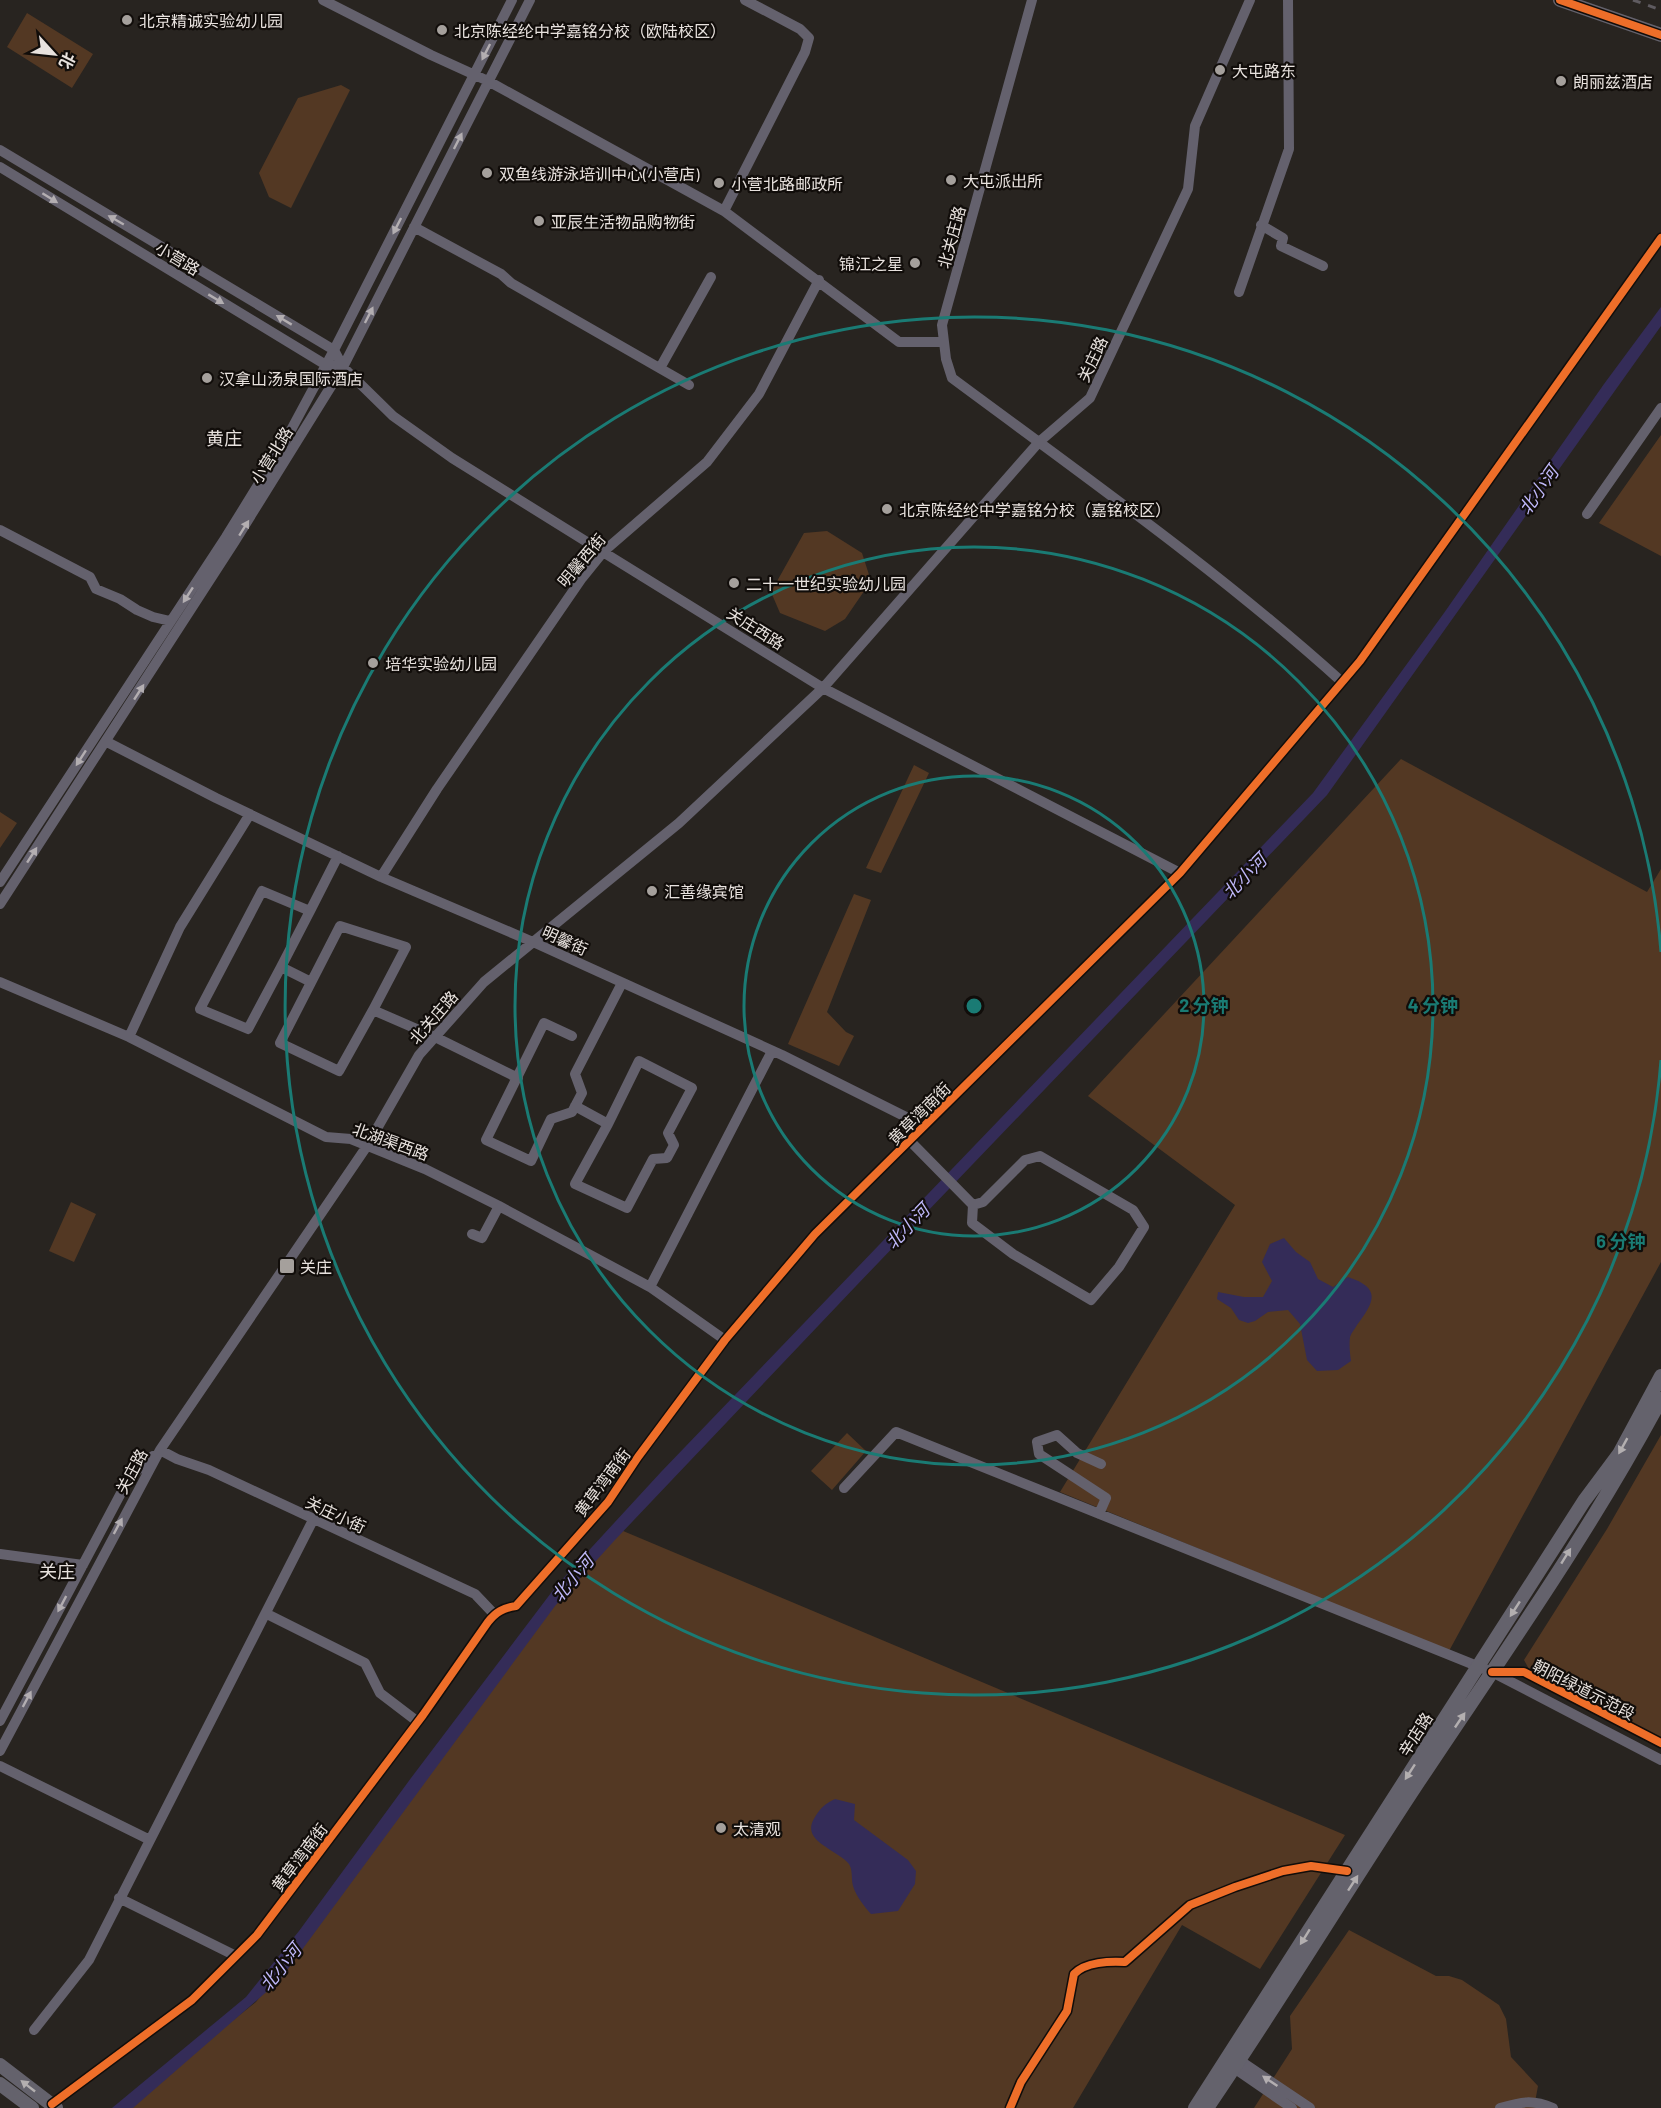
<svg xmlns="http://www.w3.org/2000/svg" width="1661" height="2108" viewBox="0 0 1661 2108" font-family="Barlow,'Noto Sans SC',sans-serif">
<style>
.green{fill:#533823}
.water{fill:#342c58}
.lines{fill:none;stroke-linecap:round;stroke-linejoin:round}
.minor{stroke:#64616d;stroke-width:10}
.major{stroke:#64626c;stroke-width:14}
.rail{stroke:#5f5b60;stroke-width:3;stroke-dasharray:8 8;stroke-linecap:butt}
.cycleway-casing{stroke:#110d0a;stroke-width:11}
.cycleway{stroke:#ee6e29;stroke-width:8}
.oneway{fill:#b3aeb1}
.oneway2{fill:#b3afb0}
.ring{fill:none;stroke:#1a7b74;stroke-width:3}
.poi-dot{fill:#a5a09c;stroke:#110d0a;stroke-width:2}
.labels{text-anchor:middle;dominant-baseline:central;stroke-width:4.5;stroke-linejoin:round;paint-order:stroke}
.poi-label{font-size:16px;fill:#e8e2de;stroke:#110d0a;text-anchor:start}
.street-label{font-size:16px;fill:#e8e2de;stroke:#110d0a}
.neighbourhood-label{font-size:18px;fill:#e8e2de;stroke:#110d0a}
.water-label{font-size:18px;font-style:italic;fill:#beb7f9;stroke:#110d0a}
.centre{fill:#1a7b74;stroke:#110d0a;stroke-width:3}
.ring-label{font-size:18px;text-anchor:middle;font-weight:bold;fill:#1a7b74;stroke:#110d0a;stroke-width:4.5;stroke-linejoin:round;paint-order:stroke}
</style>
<rect width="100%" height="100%" fill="#282420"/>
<path class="green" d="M27 13 93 54 72 88 7 47Z
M341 85 350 90 291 208 269 197 259 173 298 98Z
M1661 435V556L1599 523Z
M827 531 862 553 871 581 845 619 825 631 780 613 771 592 804 533Z
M1401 759 1647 892 1661 869V1262L1449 1651 1060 1492 1235 1205 1088 1096Z
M914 765 929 773 881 873 866 868Z
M0 812 17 823 0 848Z
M854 894 871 900 827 1012 846 1032 854 1036 839 1066 788 1044Z
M71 1202 96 1214 74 1262 49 1251Z
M847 1433 866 1451 832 1490 811 1471Z
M1661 1435V1741L1530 1671 1524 1660 1607 1529Z
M616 1528 1345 1835 1260 1969 1182 1925 1073 2108H122L256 2002 569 1578Z
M1349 1930 1436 1976H1449L1462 1980 1499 2005 1506 2019 1511 2057 1538 2086 1535 2102 1553 2108H1254L1292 2049 1290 2016Z"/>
<path class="water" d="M1661 307V326L1327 795 856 1286 614 1541 555 1606 279 1981 133 2108H112L246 1997 299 1931 411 1778 557 1585 661 1472 1313 793 1444 613 1604 384Z
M1284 1238 1296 1252 1310 1262 1318 1279 1333 1287 1348 1277C1381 1288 1375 1301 1357 1325 1355 1329 1351 1333 1350 1337 1349 1345 1350 1354 1351 1361L1338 1370 1317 1371 1307 1360 1300 1324 1288 1310 1268 1312 1255 1321 1248 1323 1239 1320 1231 1308 1217 1299 1218 1292 1244 1297H1263L1272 1281 1262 1262 1270 1244Z
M835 1799 855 1804 854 1820 908 1860 916 1871 915 1884 898 1911 871 1914C864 1906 856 1896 853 1886 851 1879 853 1870 849 1864 837 1849 799 1841 815 1817 821 1807 825 1804 835 1799Z"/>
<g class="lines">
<path class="minor" d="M323 0 431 55 488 81 724 211 899 342H944
M1032 0 942 325 946 359 952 378C1084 476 1220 572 1342 682
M0 150 334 350
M0 167 326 365 343 367
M724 211 805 52 809 38 800 29 745 0
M1261 225 1283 238 1281 246 1323 266
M414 227 501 274 511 283 689 385
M1239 292 1289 149 1288 0
M334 350 343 367 393 416 452 458 603 552 823 688 1180 873
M660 368 711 277
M1587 514 1661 408
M0 530 90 577 96 589 120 599 137 610 153 617 170 621
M107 742 216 798 381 877 533 942 782 1055 908 1118
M381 877 437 789 582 578 603 552 707 462 759 394 819 280
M0 882 226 537 284 443 334 350 512 0
M0 904 235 541 343 367 530 0
M310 911 338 856
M281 967 248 1029 200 1009 262 891 310 911 281 967 311 982
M0 982 129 1037 326 1137 351 1139 425 1169 499 1206 650 1287 725 1340
M373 1010 339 1071 280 1043 340 926 406 947 373 1010 435 1037 518 1078
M572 1036 544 1023 486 1140 531 1161 551 1119 572 1112 582 1093 575 1074 622 983
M129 1037 180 927 250 814
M639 1061 692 1088 668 1133 674 1145 667 1158 653 1159 627 1208 575 1184 608 1124Z
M575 1106 608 1124
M910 1141 973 1205 972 1223 1013 1254 1091 1300 1119 1267 1144 1227 1133 1210 1040 1156 1025 1160 983 1202 973 1205
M472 1234 482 1238 499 1206
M650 1287 772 1051
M160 1450 177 1459 209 1470 475 1594 494 1614
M844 1488 896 1432 1492 1672 1661 1760
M1099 1514 1106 1498 1039 1454 1037 1442 1057 1435 1077 1453 1101 1464
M0 1554 83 1565
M267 1614 365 1663 380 1693 418 1722
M0 1721 129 1478 153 1456
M0 1751 160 1450 367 1146 419 1055 484 982 679 823 823 688 1039 442 1090 398 1188 189 1195 126 1250 0
M0 1766 150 1840
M119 1898 236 1956
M34 2030 89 1960 313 1520
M1233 2056 1310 2108
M1228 2064 1292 2108
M52 2104 192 2000 257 1935 423 1715 488 1622C496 1612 503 1608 516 1606L608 1502 638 1457 725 1340 815 1234 1180 873 1360 661 1661 238
M1500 2108C1521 2102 1532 2099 1553 2108"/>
<path class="major" d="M1560 0 1661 35
M0 2065 56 2108
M0 2084 32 2108
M1195 2108 1584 1501 1619 1454 1661 1376
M1207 2108C1280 2001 1347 1890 1419 1781 1502 1656 1590 1532 1661 1399"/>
<path class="rail" d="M1633 0 1661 10"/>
<defs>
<path id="cycleway" d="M1560 0 1661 35
M1492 1672H1524L1661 1743
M52 2104 192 2000 257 1935 423 1715 488 1622C496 1612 503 1608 516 1606L608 1502 638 1457 725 1340 815 1234 1180 873 1360 661 1661 238
M1010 2108 1021 2082 1067 2011 1074 1974C1085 1962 1110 1961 1125 1962L1190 1905 1235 1887 1283 1871 1311 1866 1347 1871"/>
</defs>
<use href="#cycleway" class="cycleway-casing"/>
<use href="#cycleway" class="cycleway"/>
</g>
<defs><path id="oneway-solid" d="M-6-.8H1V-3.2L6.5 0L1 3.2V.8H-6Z" transform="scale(1.5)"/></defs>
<g class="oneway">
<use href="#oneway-solid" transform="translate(486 52) rotate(117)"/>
<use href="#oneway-solid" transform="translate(458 141) rotate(-63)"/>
<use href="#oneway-solid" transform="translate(50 198) rotate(32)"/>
<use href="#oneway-solid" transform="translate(116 220) rotate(-150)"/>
<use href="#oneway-solid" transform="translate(397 226) rotate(117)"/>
<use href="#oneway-solid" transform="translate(216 299) rotate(31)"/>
<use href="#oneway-solid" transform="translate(369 315) rotate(-63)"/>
<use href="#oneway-solid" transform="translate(284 320) rotate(-149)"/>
<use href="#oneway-solid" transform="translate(244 528) rotate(-58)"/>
<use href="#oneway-solid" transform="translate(188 595) rotate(123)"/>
<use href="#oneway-solid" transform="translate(139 692) rotate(-57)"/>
<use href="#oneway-solid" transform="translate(81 758) rotate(123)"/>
<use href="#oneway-solid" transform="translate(32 855) rotate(-57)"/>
<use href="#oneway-solid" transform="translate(118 1526) rotate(-62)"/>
<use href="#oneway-solid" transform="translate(62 1604) rotate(118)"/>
<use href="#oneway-solid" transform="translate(27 1699) rotate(-62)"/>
<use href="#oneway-solid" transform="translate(1270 2081) rotate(-146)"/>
</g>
<g class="oneway2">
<use href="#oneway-solid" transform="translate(1623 1446) rotate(119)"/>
<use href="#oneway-solid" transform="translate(1566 1556) rotate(-58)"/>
<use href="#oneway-solid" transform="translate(1515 1609) rotate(123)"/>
<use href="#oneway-solid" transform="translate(1460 1720) rotate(-56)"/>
<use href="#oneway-solid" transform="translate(1410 1772) rotate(123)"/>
<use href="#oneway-solid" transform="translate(1353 1883) rotate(-57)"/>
<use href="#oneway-solid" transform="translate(1305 1937) rotate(122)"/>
<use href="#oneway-solid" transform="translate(28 2086) rotate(-142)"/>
</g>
<g class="ring">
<circle cx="974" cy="1006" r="230"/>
<circle cx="974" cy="1006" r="459"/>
<path d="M1661 1060A689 689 0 1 1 1661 952"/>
</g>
<g class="poi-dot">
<circle cx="127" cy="20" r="6"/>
<circle cx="442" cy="30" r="6"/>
<circle cx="1220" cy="70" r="6"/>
<circle cx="1561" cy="81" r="6"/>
<circle cx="487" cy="173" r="6"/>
<circle cx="951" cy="180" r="6"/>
<circle cx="719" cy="183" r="6"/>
<circle cx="539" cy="221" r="6"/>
<circle cx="915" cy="263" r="6"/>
<circle cx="207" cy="378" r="6"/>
<circle cx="887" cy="509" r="6"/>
<circle cx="734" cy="583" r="6"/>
<circle cx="373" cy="663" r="6"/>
<circle cx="652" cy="891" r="6"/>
<rect x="279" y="1258" width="16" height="16" rx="3"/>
<circle cx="721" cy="1828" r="6"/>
</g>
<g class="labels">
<g class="poi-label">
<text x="139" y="20">北京精诚实验幼儿园</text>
<text x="454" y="30">北京陈经纶中学嘉铭分校（欧陆校区）</text>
<text x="1232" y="70">大屯路东</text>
<text x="1573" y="81">朗丽兹酒店</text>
<text x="499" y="173">双鱼线游泳培训中心(小营店)</text>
<text x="963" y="180">大屯派出所</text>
<text x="731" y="183">小营北路邮政所</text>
<text x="551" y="221">亚辰生活物品购物街</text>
<text x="903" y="263" text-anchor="end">锦江之星</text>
<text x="219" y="378">汉拿山汤泉国际酒店</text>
<text x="899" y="509">北京陈经纶中学嘉铭分校（嘉铭校区）</text>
<text x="746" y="583">二十一世纪实验幼儿园</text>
<text x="385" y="663">培华实验幼儿园</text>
<text x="664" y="891">汇善缘宾馆</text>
<text x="300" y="1266">关庄</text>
<text x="733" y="1828">太清观</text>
</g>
<g class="street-label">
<text transform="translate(951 237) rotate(-75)">北关庄路</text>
<text transform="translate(178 258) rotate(31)">小营路</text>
<text transform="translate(1092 359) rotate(-65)">关庄路</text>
<text transform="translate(271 455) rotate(-58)">小营北路</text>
<text transform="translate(581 560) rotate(-50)">明馨西街</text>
<text transform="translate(756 628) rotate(32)">关庄西路</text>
<text transform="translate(565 940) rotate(24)">明馨街</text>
<text transform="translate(433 1017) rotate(-49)">北关庄路</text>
<text transform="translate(919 1113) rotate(-45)">黄草湾南街</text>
<text transform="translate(391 1141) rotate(20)">北湖渠西路</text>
<text transform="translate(131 1471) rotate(-62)">关庄路</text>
<text transform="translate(602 1482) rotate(-53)">黄草湾南街</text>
<text transform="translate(336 1514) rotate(25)">关庄小街</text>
<text transform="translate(1584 1689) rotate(27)">朝阳绿道示范段</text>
<text transform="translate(1415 1734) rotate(-57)">辛店路</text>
<text transform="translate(299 1857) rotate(-53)">黄草湾南街</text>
</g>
<g class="neighbourhood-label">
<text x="224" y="438">黄庄</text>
<text x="57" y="1571">关庄</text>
</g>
<g class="water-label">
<text transform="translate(1538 490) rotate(-55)">北小河</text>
<text transform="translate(1244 876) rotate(-46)">北小河</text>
<text transform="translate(907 1226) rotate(-46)">北小河</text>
<text transform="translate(572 1578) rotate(-50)">北小河</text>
<text transform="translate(280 1967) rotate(-51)">北小河</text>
</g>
</g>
<circle cx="974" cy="1006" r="9" class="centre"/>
<g class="ring-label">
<text x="1204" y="1012">2 分钟</text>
<text x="1433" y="1012">4 分钟</text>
<text x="1621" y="1248">6 分钟</text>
</g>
<g transform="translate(54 54) rotate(117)" stroke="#110d0a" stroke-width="4.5" paint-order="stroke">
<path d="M0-4.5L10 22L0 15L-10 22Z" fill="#e8e2de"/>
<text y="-9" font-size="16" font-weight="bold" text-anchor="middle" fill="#e8e2de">北</text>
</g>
</svg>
